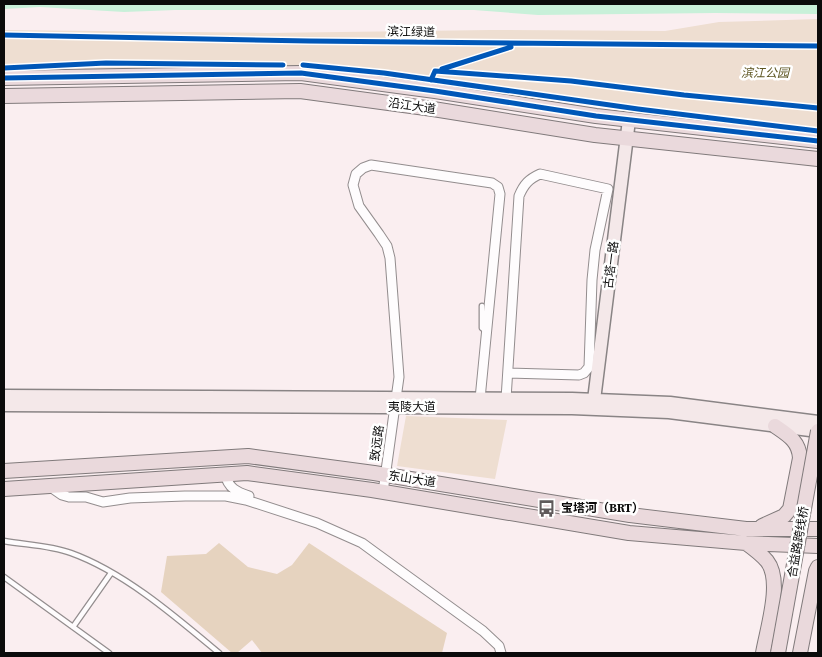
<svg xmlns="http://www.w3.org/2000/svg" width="822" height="657" viewBox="0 0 822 657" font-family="'Source Serif 4','Noto Sans SC',serif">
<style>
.green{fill:#eeded1}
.forest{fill:#e6d3bf}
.water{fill:#c8f0d9}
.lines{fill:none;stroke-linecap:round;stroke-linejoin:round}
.lane-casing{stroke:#938d8e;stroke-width:7}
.street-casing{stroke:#938d8e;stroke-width:11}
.secondary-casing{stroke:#898485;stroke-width:15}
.primary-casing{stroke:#807a7b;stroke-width:16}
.path{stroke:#b7b5b5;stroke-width:1;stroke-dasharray:5 2.5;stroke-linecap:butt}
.lane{stroke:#fefcfd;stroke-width:4.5}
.street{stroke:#fefcfd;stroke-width:9}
.secondary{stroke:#f4e8e9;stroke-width:12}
.primary{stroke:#ead9dc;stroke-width:14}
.primary-bridge-casing{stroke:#807a7b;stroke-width:16;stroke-linecap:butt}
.primary-bridge{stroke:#ead9dc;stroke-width:14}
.cycleway-casing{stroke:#fff;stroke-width:8}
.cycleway{stroke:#0057b8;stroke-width:5}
.labels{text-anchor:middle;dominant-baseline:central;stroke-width:5;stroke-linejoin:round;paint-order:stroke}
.street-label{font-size:12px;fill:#0b0b0b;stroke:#fff}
.park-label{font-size:12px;font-style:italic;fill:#5d5521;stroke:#fff}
.poi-label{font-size:12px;font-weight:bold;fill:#0b0b0b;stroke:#fff;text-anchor:start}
</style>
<rect width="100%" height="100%" fill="#faeef0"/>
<path class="green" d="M818 19V132L776 128 325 68 253 66 39 71 4 69V30L267 33 490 30 665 31 719 22Z
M406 416 507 420 495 479 397 466Z"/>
<path class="forest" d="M219 543 248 567 277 574 292 565 309 543 447 633 442 653H262L252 640 237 653H232L161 592 167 556 206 554Z"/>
<path class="water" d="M4 4H818V14L715 13 538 15 474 10H175L124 12 40 7 4 9Z"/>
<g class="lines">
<defs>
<path id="lane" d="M482 306V328L486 331
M4 541C26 545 49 545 71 553 124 572 176 617 219 653
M4 577 109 653
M73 627 111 573"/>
<path id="street" d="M506 399 519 196C524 184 529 179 540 174L608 189 595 250 592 280 589 367 584 373 579 375 508 373
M225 474C228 488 237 492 249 496
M49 486 62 495 69 497H86L103 502 130 498 185 496H226L246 500 317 523 362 543 377 554 483 631 499 646 501 653
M383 492 399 377 390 258 387 246 379 234 359 206 353 185 356 174 363 168 371 165 492 183 498 187 500 194 480 399"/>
<path id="secondary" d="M4 396 572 399 670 403 818 422
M4 405 572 408 669 412 818 431
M593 408 629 120"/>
<path id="primary" d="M4 78 301 73 435 91 596 116 818 141
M4 96 300 91 433 109 595 135 818 159
M4 471 248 456 374 473 630 515 746 529H818
M4 489 247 473 372 490 629 533 746 543 818 546
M762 526 784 516 790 509 800 458C799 441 788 435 775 426
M746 543C753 548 761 554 767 561 783 581 767 629 763 653
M800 653 816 571 818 567"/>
</defs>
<use href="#lane" class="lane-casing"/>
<use href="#street" class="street-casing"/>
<use href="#secondary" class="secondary-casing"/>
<use href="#primary" class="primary-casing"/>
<path class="path" d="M435 71 523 44
M432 79 435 71 571 81 684 95 818 108"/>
<use href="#lane" class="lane"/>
<use href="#street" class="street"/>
<use href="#secondary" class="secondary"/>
<use href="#primary" class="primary"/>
<defs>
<path id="primary-bridge" d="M778 653 818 431"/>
</defs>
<use href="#primary-bridge" class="primary-bridge-casing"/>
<use href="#primary-bridge" class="primary-bridge"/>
<defs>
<path id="cycleway" d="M4 35 309 41 818 46
M303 65 384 73 638 109 818 131
M4 68 106 63 283 65
M442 69 511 47
M4 78 301 73 435 91 596 116 818 141
M431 80 435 71 571 81 684 95 818 108"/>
</defs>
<use href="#cycleway" class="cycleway-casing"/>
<use href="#cycleway" class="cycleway"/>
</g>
<defs>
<symbol id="bus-bare" viewBox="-9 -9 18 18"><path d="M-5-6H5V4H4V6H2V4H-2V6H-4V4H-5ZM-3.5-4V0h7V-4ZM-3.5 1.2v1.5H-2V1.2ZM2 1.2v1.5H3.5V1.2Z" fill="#5f5a5b" stroke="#fff" stroke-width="2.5" paint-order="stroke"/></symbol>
</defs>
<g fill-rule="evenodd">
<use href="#bus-bare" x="534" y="496" width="25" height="25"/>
</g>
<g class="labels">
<g class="street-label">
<text transform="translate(411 32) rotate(1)">滨江绿道</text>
<text transform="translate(412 106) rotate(8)">沿江大道</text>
<text transform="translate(611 265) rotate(-83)">古塔一路</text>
<text x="412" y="407">夷陵大道</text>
<text transform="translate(377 443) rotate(-82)">致远路</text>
<text transform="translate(412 479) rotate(9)">东山大道</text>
<text transform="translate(798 542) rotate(-80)">合益路跨线桥</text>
</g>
<g class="park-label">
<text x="765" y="73">滨江公园</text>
</g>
<g class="poi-label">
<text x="561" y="508">宝塔河（BRT）</text>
</g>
</g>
<rect width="822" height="657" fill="none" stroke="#0b0b0b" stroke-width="10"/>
</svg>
